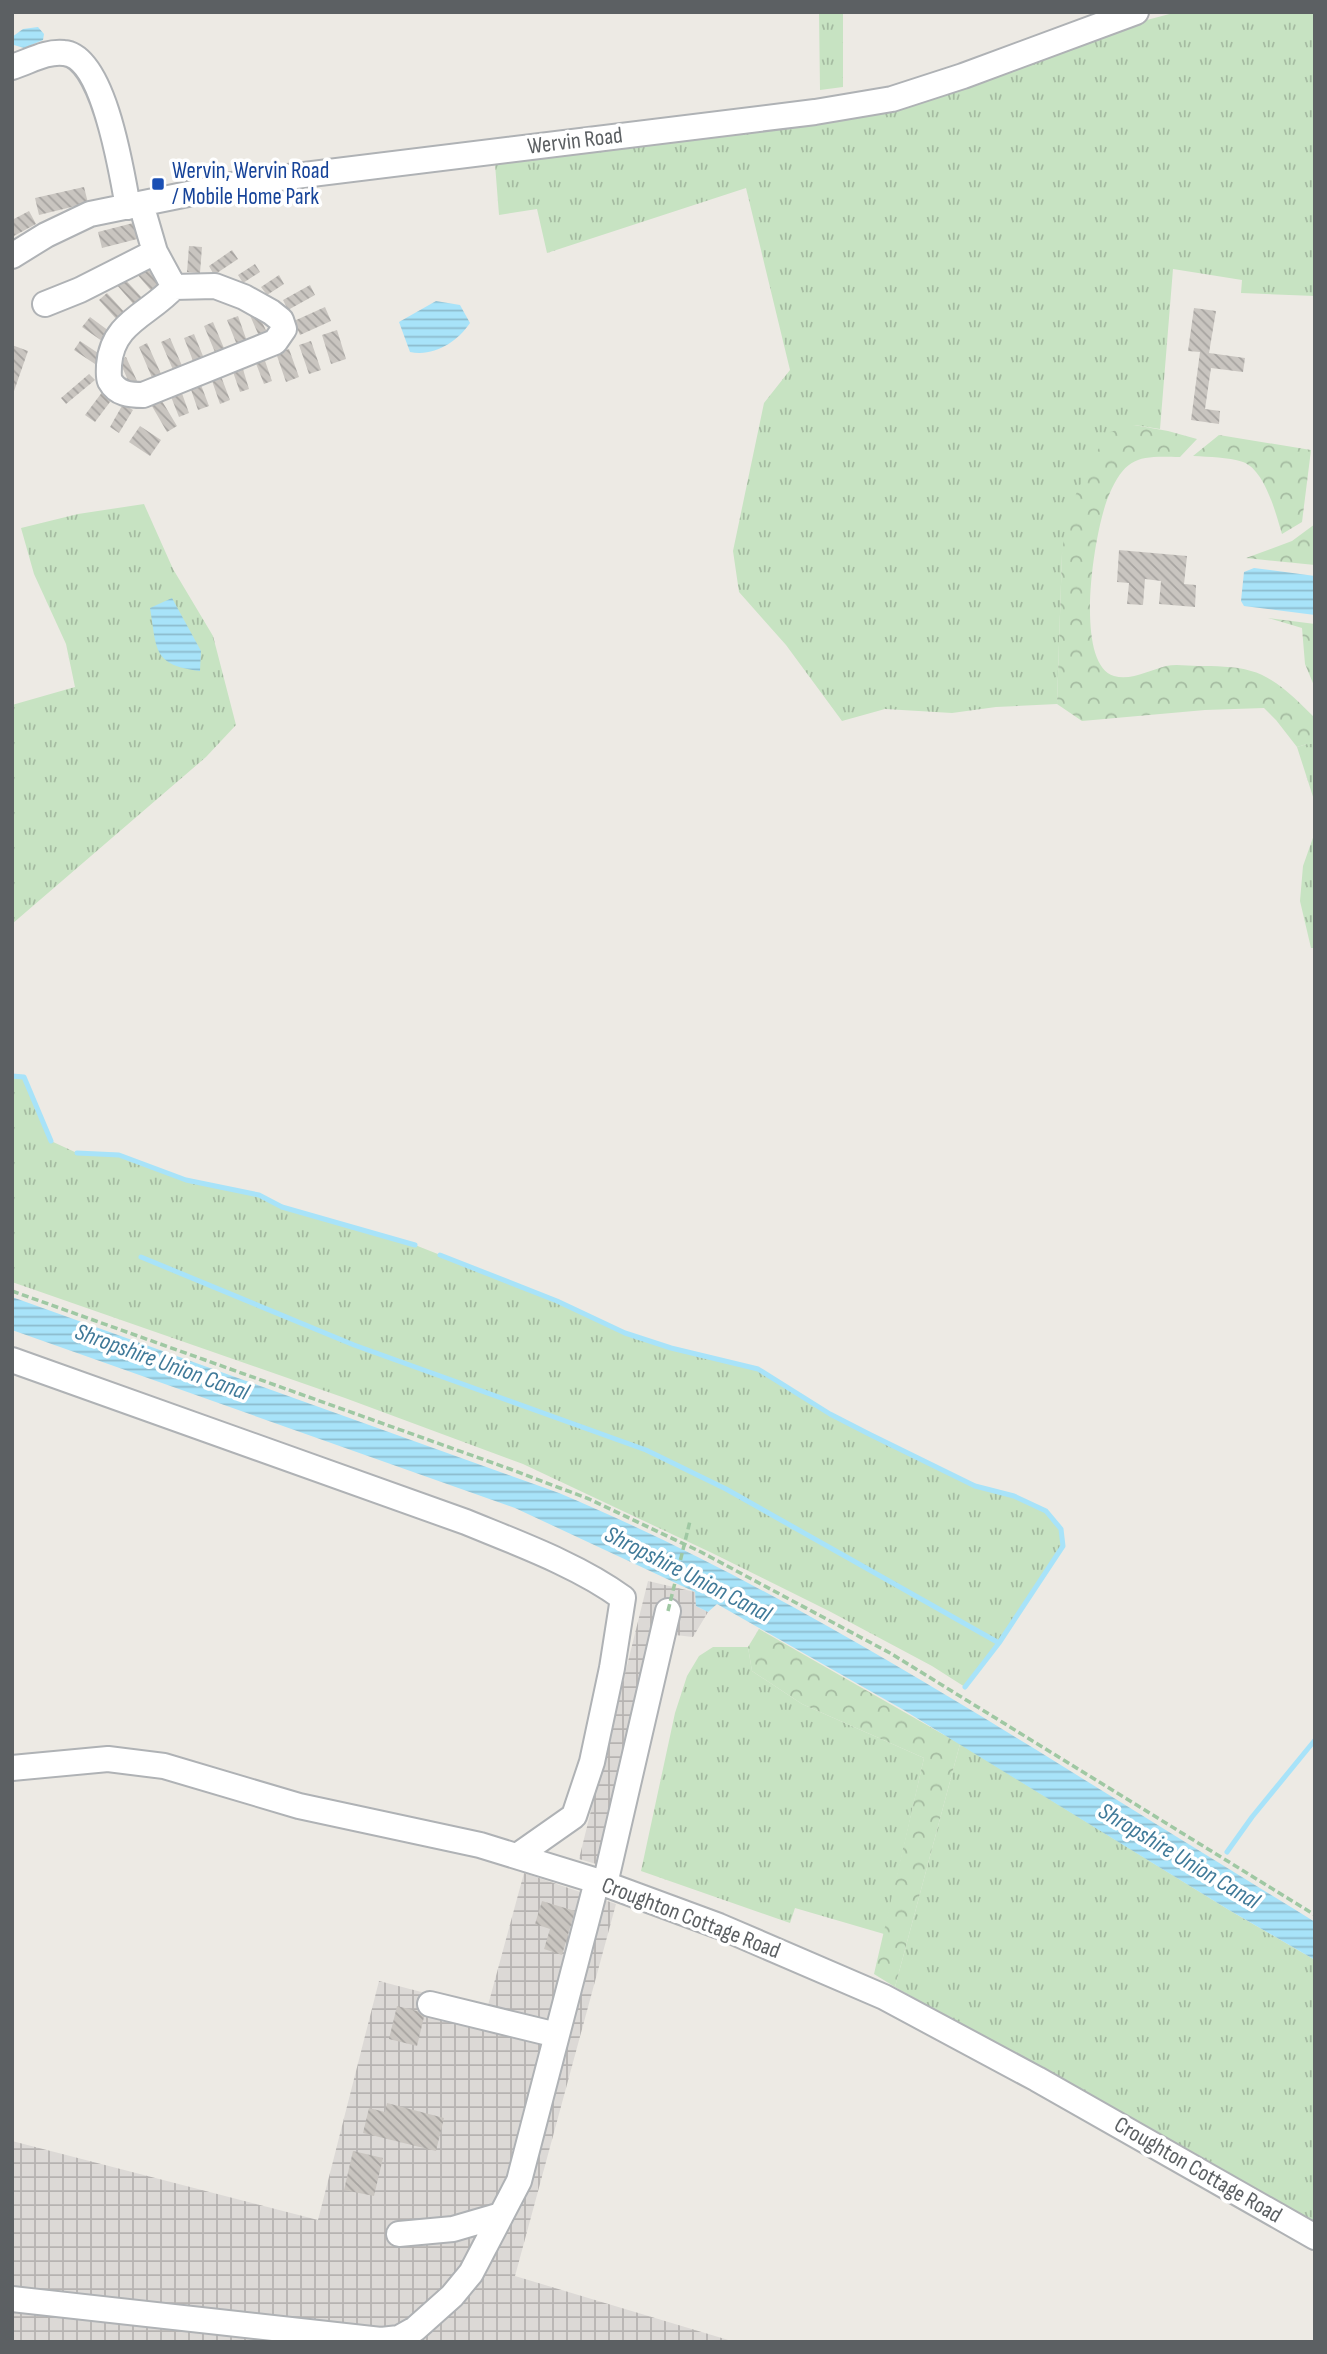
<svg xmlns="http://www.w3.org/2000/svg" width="1327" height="2354" viewBox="0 0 1327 2354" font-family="'Sofia Sans Condensed',sans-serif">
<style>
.industrial{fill:url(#industrial-grid)}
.grass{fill:url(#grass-tufts)}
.forest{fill:url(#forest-crowns)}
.water{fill:url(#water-rules)}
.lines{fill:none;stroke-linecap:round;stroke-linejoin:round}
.stream{stroke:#a8e3f9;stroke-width:5}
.building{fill:url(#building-back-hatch)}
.minor-casing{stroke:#afb2b5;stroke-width:28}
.path{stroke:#9fc8a3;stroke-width:3.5;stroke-dasharray:7 3.5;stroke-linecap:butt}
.minor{stroke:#fff;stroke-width:24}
.path-bridge{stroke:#9fc8a3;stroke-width:3.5;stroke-dasharray:7 3.5;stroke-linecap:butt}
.transit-dot{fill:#1a4fb4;stroke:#fff;stroke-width:2.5}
.labels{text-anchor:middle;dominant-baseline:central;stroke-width:7;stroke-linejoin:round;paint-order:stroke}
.street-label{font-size:23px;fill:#5c6063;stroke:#fff}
.transit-label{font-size:23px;fill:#164399;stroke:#fff;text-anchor:start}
.water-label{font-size:24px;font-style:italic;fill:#407a99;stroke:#fff}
</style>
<defs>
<pattern id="industrial-grid" width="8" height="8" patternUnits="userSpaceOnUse" patternTransform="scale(1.75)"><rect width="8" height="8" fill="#dcd9d6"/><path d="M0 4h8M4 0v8" fill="none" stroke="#b6b3b1"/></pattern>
<pattern id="grass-tufts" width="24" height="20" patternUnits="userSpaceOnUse" patternTransform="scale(1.75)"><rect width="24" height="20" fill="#c7e3c2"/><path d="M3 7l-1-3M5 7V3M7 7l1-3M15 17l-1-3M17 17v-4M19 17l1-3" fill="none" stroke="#a5bba1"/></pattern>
<pattern id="forest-crowns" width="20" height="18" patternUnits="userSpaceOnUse" patternTransform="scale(1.75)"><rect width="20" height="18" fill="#c7e3c2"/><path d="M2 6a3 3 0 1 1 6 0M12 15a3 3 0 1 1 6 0" fill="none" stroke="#a5bba1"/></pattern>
<pattern id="water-rules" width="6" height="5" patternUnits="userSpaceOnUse" patternTransform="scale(1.75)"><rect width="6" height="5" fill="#a8e3f9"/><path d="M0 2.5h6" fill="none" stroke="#8cbbcd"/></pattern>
<pattern id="building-back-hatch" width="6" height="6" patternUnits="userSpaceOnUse" patternTransform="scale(1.75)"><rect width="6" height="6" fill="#c9c5c0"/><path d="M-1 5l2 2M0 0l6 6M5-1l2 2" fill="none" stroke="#a6a3a0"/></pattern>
</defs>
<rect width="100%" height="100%" fill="#edeae4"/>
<path class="industrial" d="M648 1581 695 1592 696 1606 708 1612 693 1637 675 1635 620 1871 579 1859Z
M524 1873 616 1904 515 2276 735 2342H12V2141L318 2220 379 1981 487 2009Z"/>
<path class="grass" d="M819 12H843V87L820 90Z
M1177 12H1315V296L1241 293 1242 280 1173 269 1160 429 1134 425 1062 554 1057 704 996 707 952 713 885 709 842 721 786 645 739 592 733 551 764 403 790 370 746 188 547 253 537 209 499 215 495 164 901 110 1064 51 1113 29Z
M144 504 173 569 213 636 236 725 206 757 12 924V705L75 687 66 644 34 574 21 528 78 514Z
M1307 744H1315V803L1297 747Z
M1315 832V948H1311L1300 901 1303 866Z
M12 1076 24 1077 51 1141 77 1153 119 1155 186 1180 259 1195 282 1207 415 1245 557 1301 625 1333 671 1348 758 1369 830 1414 869 1434 975 1486 1014 1496 1046 1511 1061 1529 1063 1546 999 1643 965 1687 932 1666 829 1611 712 1553 523 1464 345 1398 12 1282Z
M713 1647H748L752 1671 802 1704 924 1758 884 1934 795 1908 790 1923 641 1871 675 1713 687 1676 699 1656Z
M960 1744 1229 1910 1315 1960V2228L895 1987Z"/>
<path class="forest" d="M1134 425 1168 431 1197 439 1180 457C1141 456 1126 455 1109 495 1095 526 1072 663 1114 676 1131 681 1150 670 1166 666 1176 664 1188 666 1198 666 1214 666 1235 666 1251 671 1275 677 1298 701 1315 718V744H1307L1297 747 1276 720 1264 708 1205 710 1082 721 1057 704 1062 554 1067 513 1095 454 1110 432Z
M1219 435 1311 450 1302 522 1282 534C1276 514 1265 470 1243 462 1227 457 1210 457 1193 456Z
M1315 524V565L1246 558 1292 541Z
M1268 618 1315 624V688L1305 664 1302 628Z
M759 1629 960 1744 895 1987 874 1974 924 1758 802 1704 752 1671 748 1647Z"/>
<path class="water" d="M38 27 44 34 43 40 24 48 14 45 12 37 23 29Z
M436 301 460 305 470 323C457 342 434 357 410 352L399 322Z
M1254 568 1315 576V615L1244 606 1241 601 1244 572Z
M172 598 201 651 200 671C152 665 157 649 150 608Z
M12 1297 559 1493C726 1563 881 1655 1035 1749 1128 1807 1221 1864 1315 1922V1960L1229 1910 902 1709 717 1604 708 1612 696 1606 695 1592 515 1508 12 1330Z"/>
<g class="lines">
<path class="stream" d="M12 1076 24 1077 51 1141
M77 1153 119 1155 186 1180 259 1195 282 1207 415 1245
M440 1255 557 1301 625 1333 671 1348 758 1369 830 1414 869 1434 975 1486 1014 1496 1046 1511 1061 1529 1063 1546 999 1643 965 1687
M141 1257 354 1345 646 1450 726 1489 999 1643
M1227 1852 1252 1817 1315 1740"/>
</g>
<path class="building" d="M84 187 88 203 39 215 35 198Z
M29 211 36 224 12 237V220Z
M137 222 141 238 102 248 98 232Z
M189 246 202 247 200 273 187 272Z
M232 250 238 259 214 275 209 266Z
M255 264 260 272 243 283 238 275Z
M144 265 162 286 154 294 136 273Z
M279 275 284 284 267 295 261 287Z
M123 277 144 300 136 307 116 284Z
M310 285 315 295 288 310 283 300Z
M107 293 127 315 119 322 99 300Z
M325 307 331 321 300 335 294 321Z
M1194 308 1216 311 1209 353 1245 358 1243 372 1211 368 1205 409 1220 411 1219 424 1191 420 1200 352 1188 351Z
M256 309 270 339 262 343 249 313Z
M238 316 249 347 239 350 227 320Z
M90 317 109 331 102 341 82 327Z
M213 322 226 353 217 357 204 326Z
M337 330 346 359 331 364 322 335Z
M194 334 205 361 195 366 184 338Z
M170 338 183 368 174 372 161 342Z
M80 341 101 355 95 364 74 350Z
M311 341 321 370 309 374 299 345Z
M147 343 162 376 153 380 139 347Z
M12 345 28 351 13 394H12Z
M289 349 299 377 286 382 276 353Z
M126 357 138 383 131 387 119 360Z
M264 358 272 381 264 384 255 361Z
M242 366 249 389 240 392 232 369Z
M219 371 230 400 220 404 210 375Z
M89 374 95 380 66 404 61 398Z
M198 377 209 406 198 410 188 381Z
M179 385 189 413 179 417 168 389Z
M103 391 113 398 95 422 85 415Z
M159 396 177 426 167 432 149 401Z
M123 404 133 410 119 433 110 427Z
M140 426 161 440 150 456 129 442Z
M1119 550 1187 556 1184 584 1196 585 1195 607 1159 604 1161 581 1145 579 1143 605 1127 604 1129 583 1117 582Z
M542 1901 575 1911 562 1955 544 1949 550 1929 535 1924Z
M397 2006 425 2013 417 2046 389 2039Z
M387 2103 444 2118 436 2151 363 2133 369 2108 385 2112Z
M353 2151 383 2158 374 2196 344 2190Z"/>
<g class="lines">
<defs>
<path id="minor" d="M12 67C29 62 45 51 64 53 104 56 122 174 128 207
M141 204 155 252 174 287 215 286 244 297 271 312 281 320 284 329 275 342 143 395C130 395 117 394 110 381 108 376 109 371 109 365 112 322 150 314 174 287
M12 256 46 235 90 214 247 182 815 112 892 99 963 76 1136 12
M45 304 80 290 155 252
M12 1360 466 1522C517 1543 578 1565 623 1598L612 1668 592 1762 574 1816 517 1856
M12 1768 108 1759 164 1766 299 1806 480 1845 597 1881 719 1926 884 1997 1037 2079 1315 2237
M605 1884 668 1611
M430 2004 557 2035
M399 2234 453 2229 501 2215
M12 2299 381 2340 399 2338 415 2329 452 2296 471 2273 519 2181 597 1881"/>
</defs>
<use href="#minor" class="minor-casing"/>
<path class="path" d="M12 1291 510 1469 589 1499 701 1552 890 1653 1315 1915"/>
<use href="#minor" class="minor"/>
<path class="path-bridge" d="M668 1611 690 1521"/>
</g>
<rect class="transit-dot" x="151" y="177" width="14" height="14" rx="3.5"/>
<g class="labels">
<g class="street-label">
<text transform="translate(575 141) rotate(-7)">Wervin Road</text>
<text transform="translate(691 1918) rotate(21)">Croughton Cottage Road</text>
<text transform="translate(1198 2170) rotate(30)">Croughton Cottage Road</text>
</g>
<g class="transit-label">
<text x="172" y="171">Wervin, Wervin Road<tspan x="172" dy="26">/ Mobile Home Park</tspan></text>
</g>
<g class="water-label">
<text transform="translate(162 1362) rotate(20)">Shropshire Union Canal</text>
<text transform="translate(688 1574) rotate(27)">Shropshire Union Canal</text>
<text transform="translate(1179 1856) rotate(31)">Shropshire Union Canal</text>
</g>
</g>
<rect width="1327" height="2354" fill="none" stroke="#5c6063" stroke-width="28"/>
</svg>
